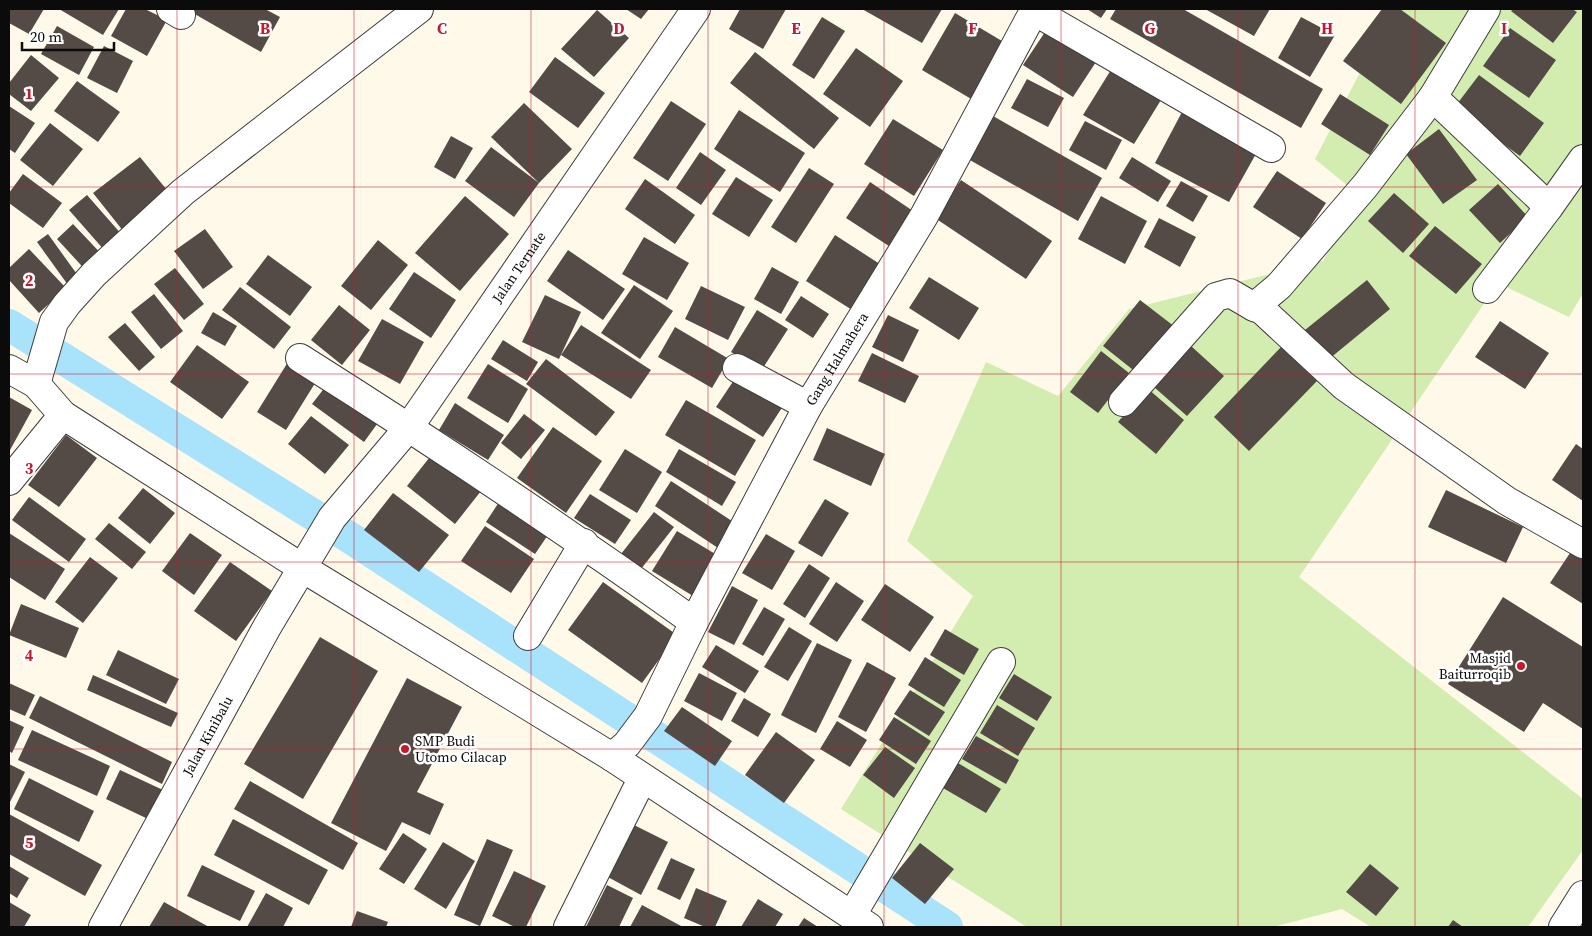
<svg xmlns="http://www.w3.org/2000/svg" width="1592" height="936" viewBox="0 0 1592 936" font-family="'Source Serif 4',serif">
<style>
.green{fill:#d3ecb0}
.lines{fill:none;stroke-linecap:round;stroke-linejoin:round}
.canal{stroke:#a9e2fb;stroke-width:32}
.building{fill:#544b47}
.minor-casing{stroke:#3e3e3e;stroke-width:30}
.minor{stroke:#fff;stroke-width:28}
.grid{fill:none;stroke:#c51a2d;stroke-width:1;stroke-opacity:0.55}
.poi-dot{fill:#c51a2d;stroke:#fff;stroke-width:2}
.labels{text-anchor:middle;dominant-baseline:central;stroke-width:5;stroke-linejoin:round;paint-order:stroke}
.street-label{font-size:14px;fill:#0b0b0b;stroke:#fff}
.poi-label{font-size:14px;fill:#0b0b0b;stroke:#fff;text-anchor:end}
.grid-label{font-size:16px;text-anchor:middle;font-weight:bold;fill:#c51a2d;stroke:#fff;stroke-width:5;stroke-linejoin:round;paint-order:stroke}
</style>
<rect width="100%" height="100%" fill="#fff9e9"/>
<path class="green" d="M1393 9H1583V293L1569 317 1498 283 1299 577 1583 799V850L1528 927H1371L1342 909 1273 927H1027L841 809 973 596 907 541 986 362 1058 396 1129 309 1323 261 1360 196 1315 159Z"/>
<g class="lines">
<path class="canal" d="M9 325 352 539 947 927"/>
</g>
<path class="building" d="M9 9H44L29 34 9 23Z
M59 9H119L103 35Z
M126 9H145L167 20 147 56 111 36Z
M186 9H265L280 17 261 52Z
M626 9H649L641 19Z
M740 9H786L763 49 729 29Z
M862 9H942L922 43Z
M1087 9H1107L1101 18Z
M1116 9H1183L1323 89 1301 128 1110 19Z
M1205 9H1270L1254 36Z
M1382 9H1400L1446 43 1401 104 1343 61Z
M1513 9H1572L1577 12 1553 43 1511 11Z
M597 10 629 38 594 77 561 49Z
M955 13 1007 44 973 100 922 70Z
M822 17 845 31 814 79 792 65Z
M1301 17 1335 35 1310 77 1278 58Z
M57 26 94 47 79 75 41 54Z
M1510 28 1556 60 1529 98 1483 66Z
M1047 29 1096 62 1073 97 1023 65Z
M104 46 133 61 117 93 87 78Z
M856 48 903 81 870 127 823 94Z
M755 52 839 118 814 149 730 83Z
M31 55 59 78 31 111 9 94V83Z
M555 57 605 93 578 128 529 92Z
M1114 65 1164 95 1134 144 1083 115Z
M1479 75 1544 123 1520 156 1454 108Z
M1027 79 1064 98 1048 127 1011 108Z
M77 81 120 112 98 142 54 111Z
M1340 94 1389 125 1370 155 1321 124Z
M671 101 706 124 668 181 633 158Z
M524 103 572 149 539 183 491 137Z
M9 106 35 123 15 153 9 149Z
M739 110 805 153 780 192 714 149Z
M1182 112 1257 152 1229 202 1155 163Z
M993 116 1102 178 1078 221 968 159Z
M893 119 943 150 914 196 864 164Z
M1085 121 1122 140 1106 170 1069 150Z
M50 123 83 149 53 186 20 160Z
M1439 129 1477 180 1443 204 1406 154Z
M451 136 473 148 455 179 434 167Z
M491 147 539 183 514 217 465 181Z
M700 152 726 170 701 205 676 188Z
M140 157 171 195 124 232 93 193Z
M1132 157 1171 181 1158 202 1119 178Z
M809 168 834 184 796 243 771 227Z
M1277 171 1326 203 1302 239 1253 207Z
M23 174 62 203 43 228 9 203V193Z
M736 177 773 200 749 237 712 214Z
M645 179 695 215 675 244 625 209Z
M961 180 1052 241 1026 279 935 218Z
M1181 181 1208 196 1193 222 1166 206Z
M870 182 919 215 895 250 846 218Z
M1498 184 1528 217 1500 243 1469 210Z
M1394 193 1429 224 1403 253 1368 221Z
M87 195 123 236 105 251 69 210Z
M465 196 509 234 460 291 415 253Z
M1101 196 1147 221 1125 264 1078 239Z
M1159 218 1196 237 1180 267 1144 247Z
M73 224 108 261 91 276 57 239Z
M1435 226 1482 264 1456 294 1409 256Z
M205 229 233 267 203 289 174 251Z
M48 234 79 277 68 285 37 242Z
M835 235 886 268 857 313 806 281Z
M644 237 689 263 667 300 622 274Z
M378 240 408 265 371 310 341 286Z
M29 249 66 288 39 313 9 280V268Z
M568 250 625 289 603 320 547 281Z
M268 255 312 287 290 316 246 284Z
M772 267 799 282 781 314 754 299Z
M175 268 204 304 184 320 154 284Z
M414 272 456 300 431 338 389 309Z
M929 277 979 308 959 340 909 308Z
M1367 280 1390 309 1329 359 1305 330Z
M634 285 673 311 640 359 601 333Z
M701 286 745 307 728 340 685 319Z
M240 287 291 327 274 349 222 310Z
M154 294 183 331 161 349 131 312Z
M545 295 581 312 559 359 522 342Z
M801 296 829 314 813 338 785 320Z
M1140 300 1179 330 1142 377 1103 346Z
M339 305 370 330 342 365 311 340Z
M757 310 788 329 761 371 731 352Z
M213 312 237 326 225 346 201 333Z
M888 315 919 330 903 362 872 347Z
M382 319 424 342 400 384 358 361Z
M1500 321 1549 353 1525 389 1475 357Z
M125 323 155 357 139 371 108 337Z
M581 325 651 370 631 399 561 355Z
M675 327 729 359 712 388 658 357Z
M503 340 538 362 527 381 491 359Z
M197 345 249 382 222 419 170 382Z
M1191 346 1224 376 1187 416 1154 387Z
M1281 347 1317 381 1249 451 1214 417Z
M1101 351 1129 373 1098 413 1070 392Z
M872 353 919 376 905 403 858 381Z
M546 359 615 412 596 436 526 384Z
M288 362 317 380 286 430 257 412Z
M488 364 528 389 508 423 467 398Z
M738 374 785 403 763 437 716 407Z
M329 382 380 420 364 442 312 404Z
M1147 388 1184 420 1156 454 1118 422Z
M9 397 32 410 9 452Z
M686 400 756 440 735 476 665 435Z
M455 403 504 435 488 460 439 430Z
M524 414 545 430 521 459 501 443Z
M311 416 349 445 325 474 288 444Z
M553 427 602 461 566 513 517 478Z
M827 428 885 454 871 486 813 460Z
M66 435 97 458 59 507 28 485Z
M1576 444 1583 449V501L1552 480Z
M625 449 662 472 637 513 599 490Z
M679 449 736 482 722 506 666 472Z
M433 453 481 491 455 524 407 486Z
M671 481 738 525 721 550 655 506Z
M143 488 175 513 150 544 118 518Z
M1446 490 1523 527 1506 563 1428 527Z
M393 493 449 535 419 572 364 530Z
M590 494 631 520 615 544 574 518Z
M503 496 552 529 535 554 486 522Z
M29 497 86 539 69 562 12 520Z
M825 499 849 513 822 557 798 543Z
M654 512 674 527 641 569 621 554Z
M109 523 146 552 132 569 95 539Z
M485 526 534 559 511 593 461 561Z
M677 531 722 558 698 599 652 571Z
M9 533 65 569 45 600 9 577Z
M190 533 222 555 194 595 162 571Z
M766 534 795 551 772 590 742 573Z
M1574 547 1583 553V604L1550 583Z
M90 557 118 578 83 623 55 602Z
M230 562 272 591 236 641 194 611Z
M809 564 830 578 805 618 783 604Z
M603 582 677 635 642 683 568 630Z
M836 582 864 601 837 642 809 624Z
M885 584 934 617 910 652 861 620Z
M732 586 758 600 734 645 708 632Z
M1503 597 1583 647V729L1543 703 1524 732 1448 684Z
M21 604 79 628 66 658 9 635Z
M764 607 785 619 763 656 742 644Z
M789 627 812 641 788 681 764 667Z
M945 629 979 649 964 675 930 655Z
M320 637 378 671 303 799 244 764Z
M817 643 852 660 816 733 781 715Z
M716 645 759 671 745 693 702 667Z
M118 650 179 679 166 704 106 675Z
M925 657 961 680 944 707 908 685Z
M867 662 896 678 866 732 838 717Z
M699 673 737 693 722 721 684 701Z
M1014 674 1052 697 1037 721 999 698Z
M93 675 178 713 171 727 87 690Z
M407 678 462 707 417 792 444 804 430 835 402 822 386 851 331 823Z
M9 683 35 695 25 716 9 709Z
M910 690 945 712 929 736 894 714Z
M40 696 172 762 162 784 29 718Z
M744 698 771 714 758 737 731 721Z
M997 705 1035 728 1018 756 980 733Z
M682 707 732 741 715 766 664 731Z
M894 717 931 741 916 764 879 740Z
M9 720 24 727 12 753 9 751Z
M837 721 867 740 850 767 820 749Z
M32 730 110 766 97 796 18 760Z
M776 732 815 760 784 803 745 775Z
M976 736 1019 760 1006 784 962 759Z
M885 747 915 768 894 798 863 775Z
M958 763 1001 789 986 813 943 788Z
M9 764 25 772 9 804Z
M120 770 163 790 148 819 106 799Z
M29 778 94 811 79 842 14 809Z
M250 781 358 843 343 870 234 809Z
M9 814 102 865 85 896 9 854Z
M233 819 328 870 309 905 214 855Z
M632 824 668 842 641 895 606 876Z
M403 833 427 849 404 884 379 869Z
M487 839 513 850 480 926 454 915Z
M443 842 475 861 446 909 414 889Z
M920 843 954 869 925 904 892 878Z
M671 858 695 869 680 900 657 889Z
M1370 864 1399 888 1376 916 1346 892Z
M202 865 255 891 240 921 187 896Z
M9 866 29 878 17 898 9 893Z
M514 871 546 886 526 927H515L492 916Z
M607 885 633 898 619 927H586Z
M696 888 727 901 715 927H705L684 918Z
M266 893 293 908 283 927H247Z
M758 899 783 914 775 927H741Z
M9 902 31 915 24 927H9Z
M164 902 209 927H149Z
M642 905 683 927H630Z
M357 911 388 922 386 927H351Z
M804 918 818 927H798Z
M1453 920 1463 927H1448Z"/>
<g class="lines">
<defs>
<g id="minor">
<path d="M171 9 181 15"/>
<path d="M1486 9 1433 97 1365 186 1279 286 1254 307 1262 310 1344 386 1507 501 1583 544"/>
<path d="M1034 11 1271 148"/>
<path d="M1433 97 1549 207 1487 289"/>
<path d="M1549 207 1583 159"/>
<path d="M300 358C433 442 565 530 694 622"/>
<path d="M737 368 808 406"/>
<path d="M9 369 36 384 63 415 304 569 612 757 869 927"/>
<path d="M36 384 54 322 67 304 94 274 183 192 419 9"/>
<path d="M1123 402 1216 297 1230 293 1254 307"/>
<path d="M9 481 63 415"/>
<path d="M528 636 584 543"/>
<path id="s1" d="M612 757 627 744 648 716 694 622 808 406 924 216 1035 9"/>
<path d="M852 915 1001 662"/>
<path id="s2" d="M103 927 267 627 332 518 409 427 696 9"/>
<path d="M568 927 642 779"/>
<path d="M1563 927 1583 895"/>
</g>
</defs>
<use href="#minor" class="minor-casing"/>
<use href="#minor" class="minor"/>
</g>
<path class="grid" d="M177 9V927M354 9V927M531 9V927M708 9V927M884 9V927M1061 9V927M1238 9V927M1415 9V927M9 187H1583M9 374H1583M9 562H1583M9 749H1583"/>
<g class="poi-dot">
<circle cx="1521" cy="666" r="5"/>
<circle cx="405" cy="749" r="5"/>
</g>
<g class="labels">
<g class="street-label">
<text stroke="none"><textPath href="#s2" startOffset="782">Jalan Ternate</textPath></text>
<text stroke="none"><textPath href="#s1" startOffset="459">Gang Halmahera</textPath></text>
<text stroke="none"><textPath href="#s2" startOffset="218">Jalan Kinibalu</textPath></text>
</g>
<g class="poi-label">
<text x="1511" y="658">Masjid<tspan x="1511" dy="16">Baiturroqib</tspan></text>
<text x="415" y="741" text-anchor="start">SMP Budi<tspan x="415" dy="16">Utomo Cilacap</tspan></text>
</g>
</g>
<g class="grid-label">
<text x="265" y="34">B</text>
<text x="442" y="34">C</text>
<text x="619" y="34">D</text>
<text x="796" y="34">E</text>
<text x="973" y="34">F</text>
<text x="1150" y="34">G</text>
<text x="1327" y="34">H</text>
<text x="1504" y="34">I</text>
<text x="29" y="99">1</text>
<text x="29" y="286">2</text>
<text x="29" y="474">3</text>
<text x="29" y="661">4</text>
<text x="29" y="848">5</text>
</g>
<rect width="1592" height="936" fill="none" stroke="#0b0b0b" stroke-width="20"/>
<path d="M22 42v8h92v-8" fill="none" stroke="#0b0b0b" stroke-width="2.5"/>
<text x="30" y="42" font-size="15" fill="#0b0b0b" stroke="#ffffff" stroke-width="4" paint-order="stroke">20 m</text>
</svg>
